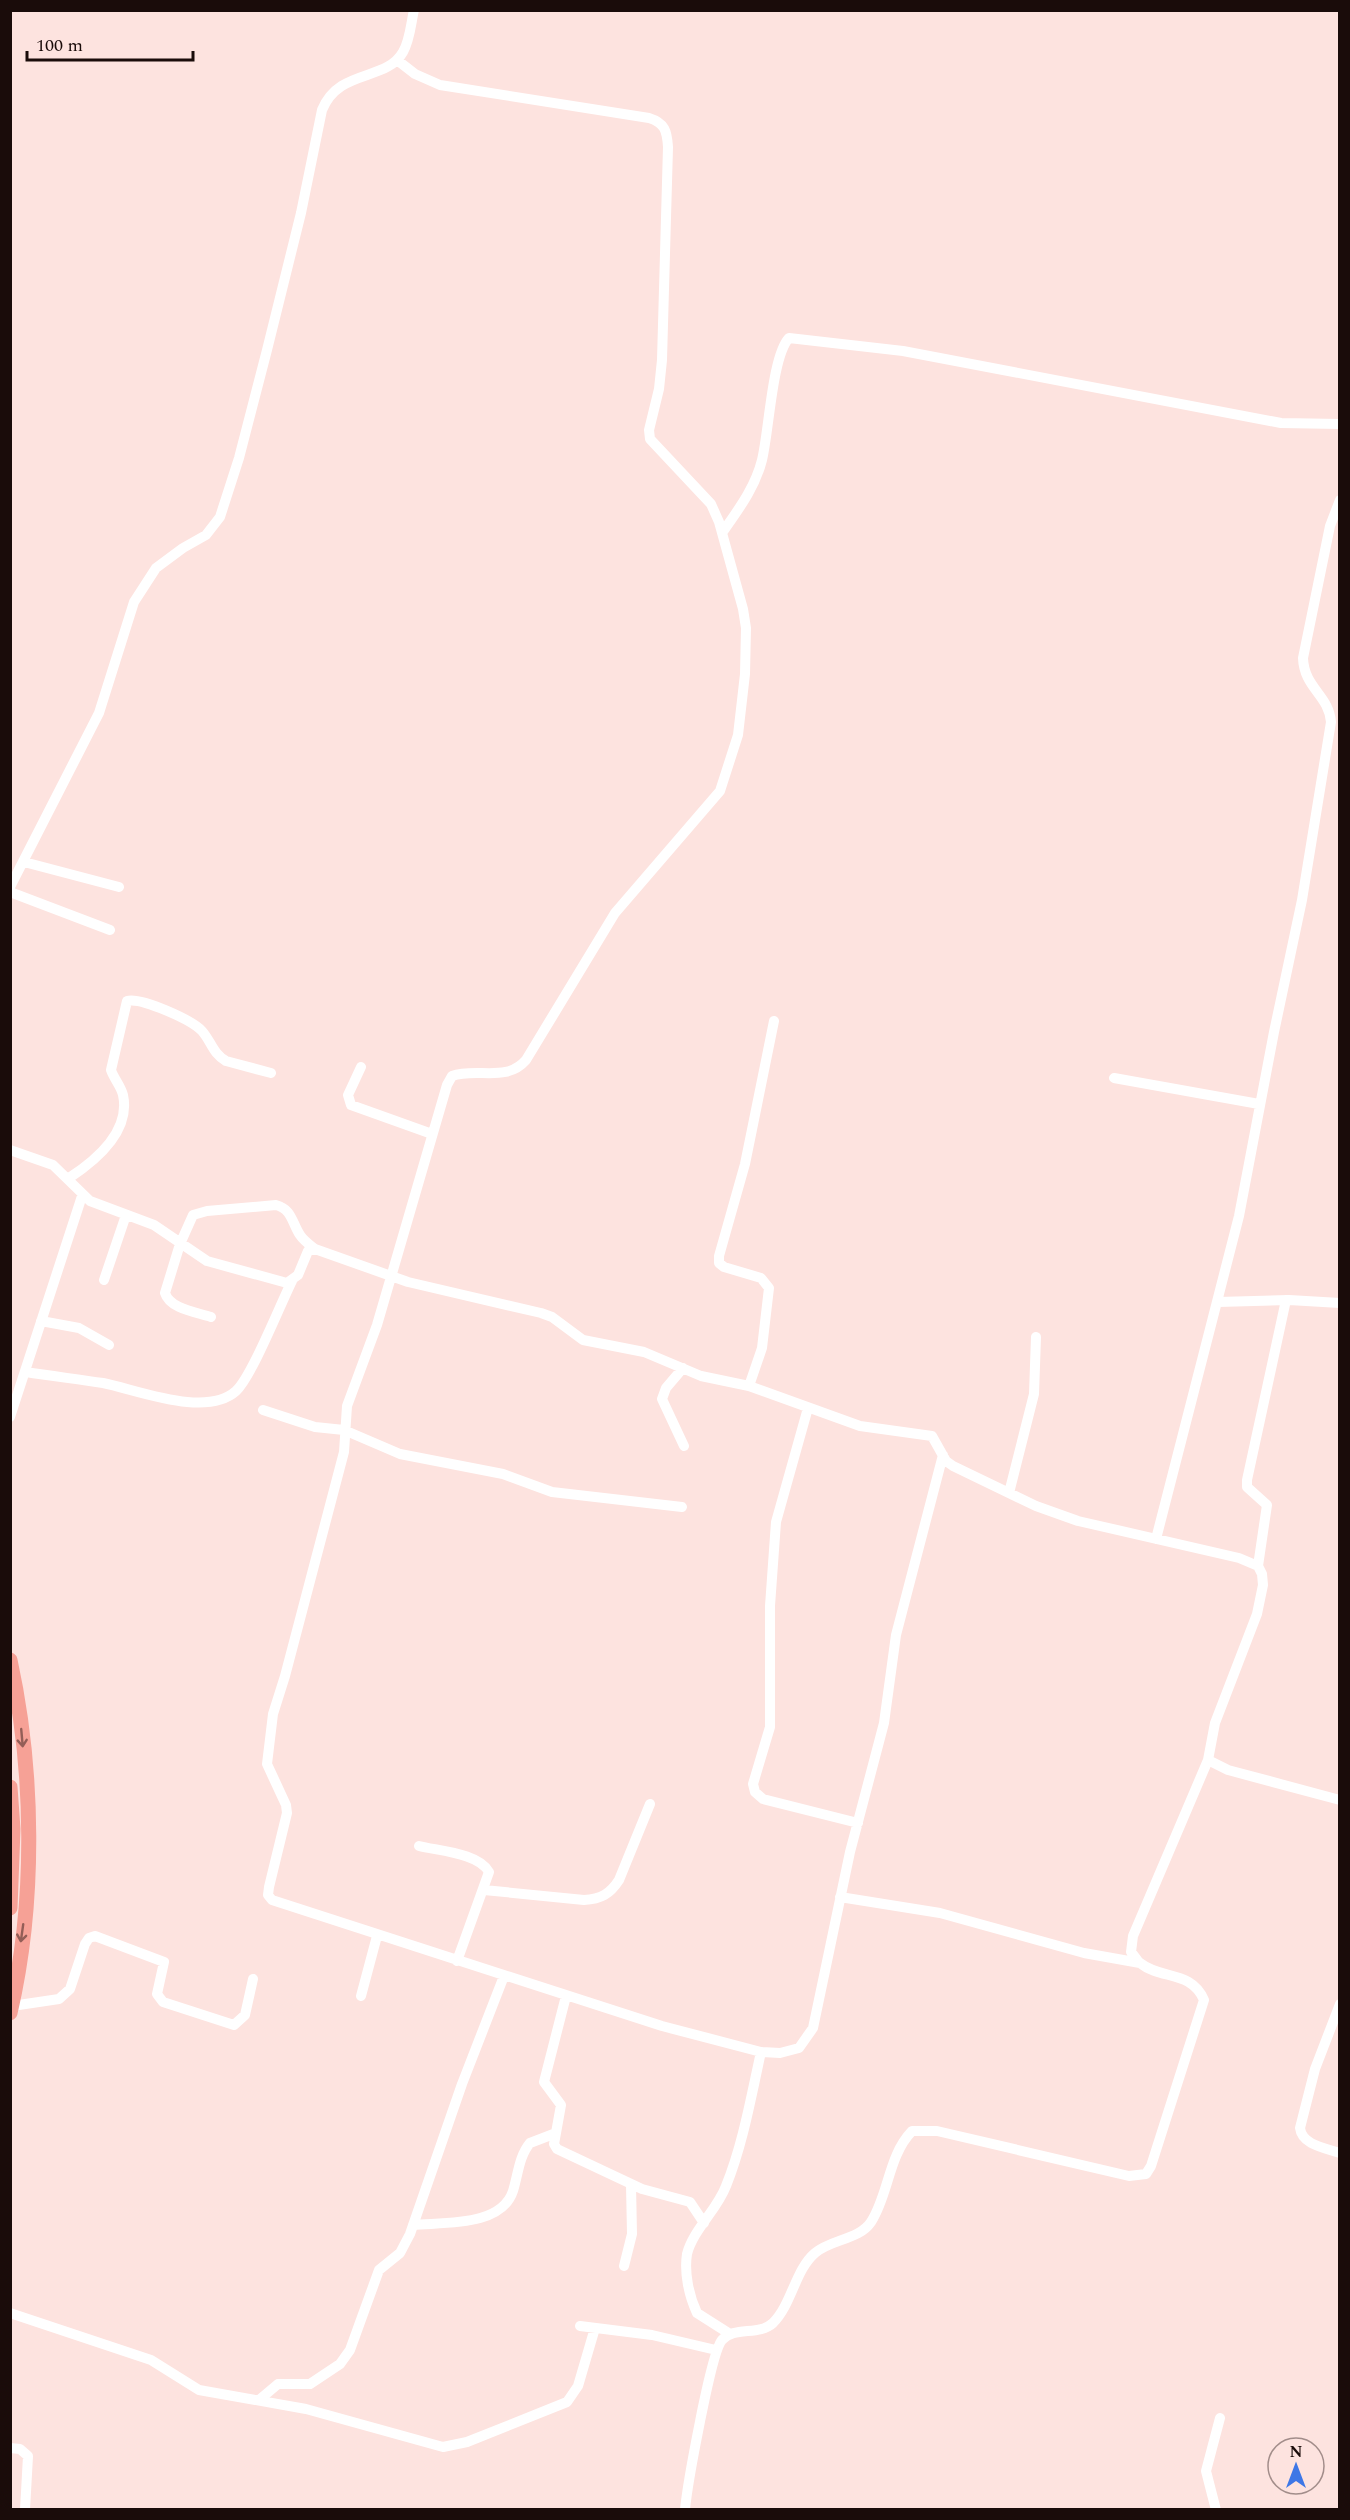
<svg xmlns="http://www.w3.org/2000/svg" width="1350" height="2520" viewBox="0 0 1350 2520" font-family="Spectral,serif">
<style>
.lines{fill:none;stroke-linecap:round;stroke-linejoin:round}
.minor{stroke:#fff;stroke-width:10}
.highway{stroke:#f6a196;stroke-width:15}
.oneway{stroke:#935e57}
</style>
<rect width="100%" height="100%" fill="#fde3df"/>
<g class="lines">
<path class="minor" d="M397 60 415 74 440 85 649 118C665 123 667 131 668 147L662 360 659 389 649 430 650 439 711 504 719 522 743 609 746 628 745 674 738 735 720 791 615 913 526 1060C506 1083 477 1067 452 1076L447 1085 377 1325 347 1406 344 1452 285 1676 273 1714 267 1764 286 1805 287 1813 269 1887 268 1895 272 1900 662 2026 761 2052 780 2053 799 2048 813 2028 850 1852 884 1723 896 1635 943 1455
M722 533C738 510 755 488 762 460 769 432 772 356 789 338L903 351 1281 423 1340 424
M24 862 119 887
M10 887 99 713 134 602 156 568 183 548 206 535 220 517 239 458 267 350 301 213 322 110C339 68 386 82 403 52 410 40 411 23 414 10
M10 892 110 930
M361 1067 348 1095 351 1105 432 1134
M1114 1078 1259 1104
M10 1150 53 1165 90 1201 154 1225 207 1261 287 1283 298 1275 308 1251 315 1249 408 1282 541 1313 552 1317 583 1340 644 1352 701 1376 749 1386 860 1426 932 1436 946 1461 953 1466 1036 1506 1078 1521 1239 1558 1258 1566 1262 1574 1263 1585 1257 1614 1215 1723 1208 1760 1133 1936 1131 1952C1134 1955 1137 1961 1140 1963 1161 1980 1191 1970 1204 2000L1151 2166 1146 2174 1129 2176 937 2131H912C888 2156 889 2194 871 2222 859 2240 831 2239 815 2253 795 2270 792 2304 773 2323 759 2336 734 2326 722 2340 711 2352 687 2487 685 2510
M69 1178C95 1161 131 1132 123 1095 121 1086 114 1079 111 1070L127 1001C141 997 192 1020 202 1031 211 1041 213 1054 226 1061L271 1073
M104 1280 126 1215
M1218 1302 1289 1300 1340 1303
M211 1317C196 1312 170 1309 165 1293L180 1244 193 1215 207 1211 276 1205C292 1209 292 1223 300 1235 304 1241 310 1245 315 1249
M41 1321 79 1328 109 1345
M683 1368 666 1388 662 1399 684 1446
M26 1372C51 1376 77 1379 103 1383 138 1390 206 1418 236 1391 252 1376 280 1305 292 1281
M749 1386 762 1348 769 1288 761 1278 724 1267 719 1263V1256L745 1164 774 1021
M808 1408 776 1522 770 1606V1727L753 1784 755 1792 763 1799 858 1823
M263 1410 315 1427 344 1430 400 1454 503 1474 552 1492 682 1507
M10 1417 82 1196
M1009 1493 1034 1394 1036 1337
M1156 1539 1239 1216 1274 1032 1302 900 1331 722C1329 695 1304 688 1303 658L1330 526 1340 500
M1258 1566 1267 1505 1247 1487V1480L1286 1300
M1208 1760 1228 1770 1340 1800
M419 1846C439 1851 479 1853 489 1872L457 1961
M484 1890 584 1900C601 1899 610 1894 619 1880L650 1804
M840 1897 940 1913 1084 1953 1140 1963
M361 1996 377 1936
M566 1996 544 2082 561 2105 554 2144 557 2149 642 2189 690 2202 704 2223
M1340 2004 1315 2069 1300 2128C1302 2145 1325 2148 1340 2153
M12 2006 59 1999 70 1989 85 1944 89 1938 95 1936 164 1962 157 1994 163 2002 234 2025 245 2015 253 1979
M413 2225C444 2222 501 2227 513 2191 518 2175 519 2156 530 2143L556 2133
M624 2266 632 2234 631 2185
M10 2313 151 2360 199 2390 306 2409 443 2447 467 2442 567 2402 578 2386 595 2328
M580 2326 652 2335 716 2350
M730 2334 697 2313C689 2296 684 2273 687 2254 693 2230 717 2210 726 2186 743 2144 751 2097 761 2052
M259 2400 278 2384H310L340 2364 350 2350 379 2270 400 2253 410 2234 462 2084 504 1976
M10 2448 20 2449 28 2456 25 2510
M1216 2510 1206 2471 1220 2418"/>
<path class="highway" d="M10 1660C34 1770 36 1902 10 2013
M10 1787 13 1829 10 1908"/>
</g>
<defs><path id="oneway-shaft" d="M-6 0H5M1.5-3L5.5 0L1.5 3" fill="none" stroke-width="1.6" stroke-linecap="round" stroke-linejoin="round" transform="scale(1.5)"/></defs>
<g class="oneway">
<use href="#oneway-shaft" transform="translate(22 1738) rotate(85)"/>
<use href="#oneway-shaft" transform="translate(22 1933) rotate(98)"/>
</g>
<rect width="1350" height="2520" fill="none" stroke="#1a0c0a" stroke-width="24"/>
<g transform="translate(1296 2466)"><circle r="28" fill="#fde3df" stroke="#a28d8a" stroke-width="1.5"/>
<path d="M0-4.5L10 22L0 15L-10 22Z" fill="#3e77e6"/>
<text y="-9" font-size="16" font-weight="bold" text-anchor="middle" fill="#1a0c0a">N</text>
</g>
<path d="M27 51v9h166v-9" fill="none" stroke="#1a0c0a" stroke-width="3"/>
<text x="36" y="51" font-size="18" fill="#1a0c0a" stroke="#fde3df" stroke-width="4.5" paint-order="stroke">100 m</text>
</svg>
